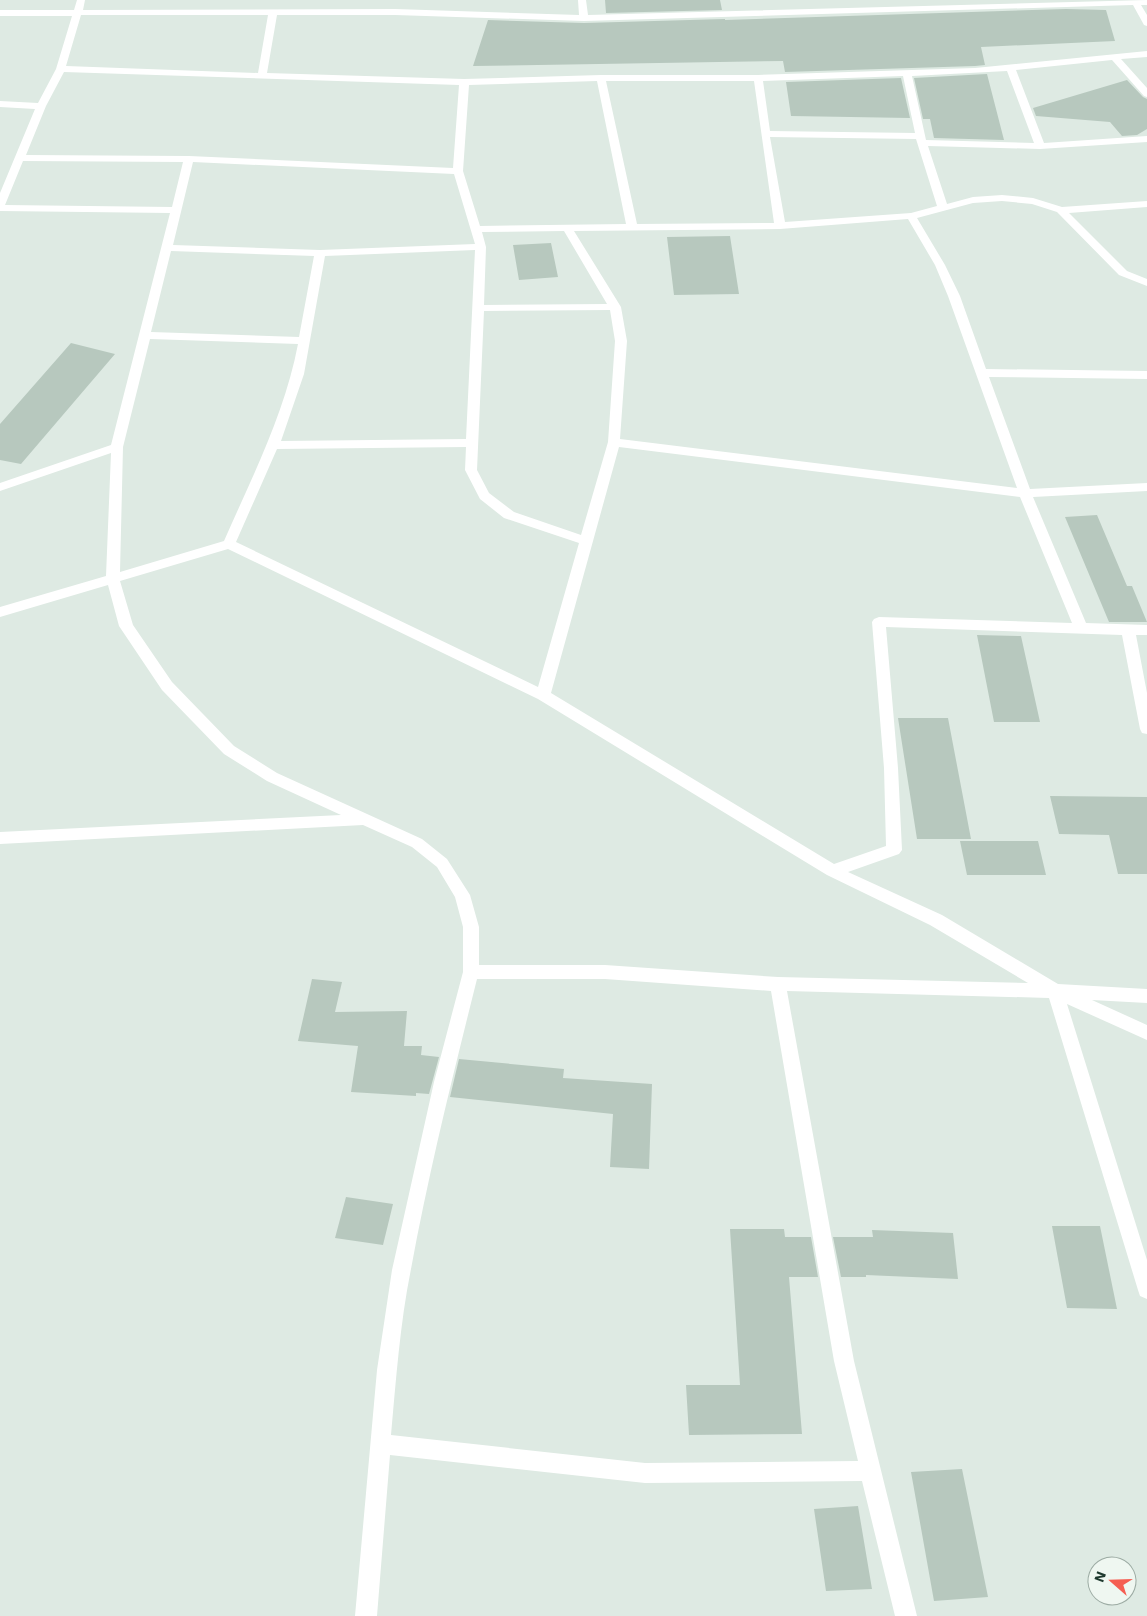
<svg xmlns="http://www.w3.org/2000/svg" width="1147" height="1616" viewBox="0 0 1147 1616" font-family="'Work Sans',sans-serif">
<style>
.building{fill:#b7c8be}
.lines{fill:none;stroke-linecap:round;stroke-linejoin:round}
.minor{fill:#fff;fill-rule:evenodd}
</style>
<rect width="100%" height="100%" fill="#deeae3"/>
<path class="building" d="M605 0H720L722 10 606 13Z
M1066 9 1106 10 1115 41 981 47 985 65 975 66 785 72 783 61 473 66 488 20 584 23 725 19V20Z
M987 74 1004 140 934 138 930 119H923L914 78Z
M901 78 910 118 791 116 786 82Z
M1127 80 1143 97 1147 99V129L1137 135 1122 136 1110 122 1036 116 1033 108Z
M730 236 739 294 674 295 667 237Z
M551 243 558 277 519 280 513 245Z
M71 343 115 354 21 464 0 460V424Z
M1097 515 1127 586H1132L1147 622H1109L1065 517Z
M977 635 1021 636 1040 722H994Z
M898 718H948L971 839H917Z
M1050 796 1147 797V874H1118L1109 835 1059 834Z
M960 841H1038L1046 875H967Z
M312 979 342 982 335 1012 407 1011 404 1046H422L421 1055 439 1057 429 1094 416 1093V1096L351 1092 358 1046 298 1041Z
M459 1059 564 1069 563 1078 652 1084 649 1169 610 1167 613 1114 450 1097Z
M346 1197 393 1204 383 1245 335 1238Z
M1052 1226H1100L1117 1309 1067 1308Z
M730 1229H784L785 1237H811L818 1277H789L802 1434 689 1435 686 1385H740Z
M872 1230 953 1233 958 1279 866 1275V1277H841L833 1237H873Z
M962 1469 988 1597 934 1601 911 1472Z
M858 1506 872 1589 826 1591 814 1509Z"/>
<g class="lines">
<path class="minor" d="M77 0H85L83 10 395 9 579 15 578 0H586L588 15 1147 0V5H1141L1147 15V26L1144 25 1133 5 584 21 395 15H277L267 73 464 79 601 75H758L975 68 1147 51V57L1121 59 1147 88V97L1144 96 1112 60 1016 70 1044 143 1147 136V142L1040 149 928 146 947 204 973 197 1002 195 1033 198 1062 207 1147 201V207L1069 213 1127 271 1147 279V286L1119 275 1057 212 1032 204 1002 201 973 203 917 218 945 265 960 296 986 369 1147 371V379L989 377 1030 489 1147 483V491L1033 497 1086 623 1147 625V635H1136L1147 693V734L1142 733 1140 729 1122 635 886 627 898 768 902 850 899 854 848 872 942 915 1058 984 1147 989V1003L1092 1000 1147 1025V1040L1067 1004 1147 1260V1299L1140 1296 1138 1290 1049 998 787 991 854 1361 917 1616H895L862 1481 645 1483 390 1455 377 1616H355L377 1370 392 1270 434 1082 463 972V927L455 897 437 867 412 847 363 825 0 844V832L341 815 267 781 224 754 162 690 119 626 108 585 0 617V607L106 576 111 453 0 491V483L111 445 170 213 0 211V193L35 109 0 107V101L38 103 56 69 72 16H0V10H74ZM81 15H268L258 73 66 66ZM1007 71 1034 143 926 140 912 76ZM64 72 459 85 453 168 189 156 26 155 46 106ZM903 76 915 133 770 131 763 81ZM597 81 626 224 480 226 463 171 469 85ZM606 81H754L774 223 637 224ZM770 137 916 139 937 206 911 213 785 222ZM23 161 183 162 172 207 5 205ZM193 162 454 174 475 244 320 250 173 245ZM908 219 935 265 948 296 1017 488 620 439 627 341 621 307 574 231 780 229ZM564 231 607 304 484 305 486 247 482 232ZM475 250 466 439 281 441 304 374 325 256ZM171 251 314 256 299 337 151 332ZM610 310 615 341 608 442 581 535 514 512 489 493 477 470 484 311ZM150 339 298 344C285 413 252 477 224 541L120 572 123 447ZM466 447 465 470 480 499 504 518 579 543 538 687 236 542 277 449ZM619 447 1020 497 1072 623 879 617 874 619 872 622 884 768 886 846 834 864 551 693ZM228 549 538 699 827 875 930 925 1028 983 778 977 605 965H479V927L470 895 447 859 422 839 277 773 234 746 172 682 133 625 120 581ZM477 979H605L771 991 834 1361 858 1461 645 1463 391 1435C396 1380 400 1323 411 1269 429 1171 453 1075 477 979Z"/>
</g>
<g transform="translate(1112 1581) rotate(290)"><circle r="24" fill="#eff7f1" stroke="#9caba3"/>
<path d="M0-4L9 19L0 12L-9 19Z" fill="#f55e52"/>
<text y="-8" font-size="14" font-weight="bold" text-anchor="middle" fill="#1f3a2f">N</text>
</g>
</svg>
